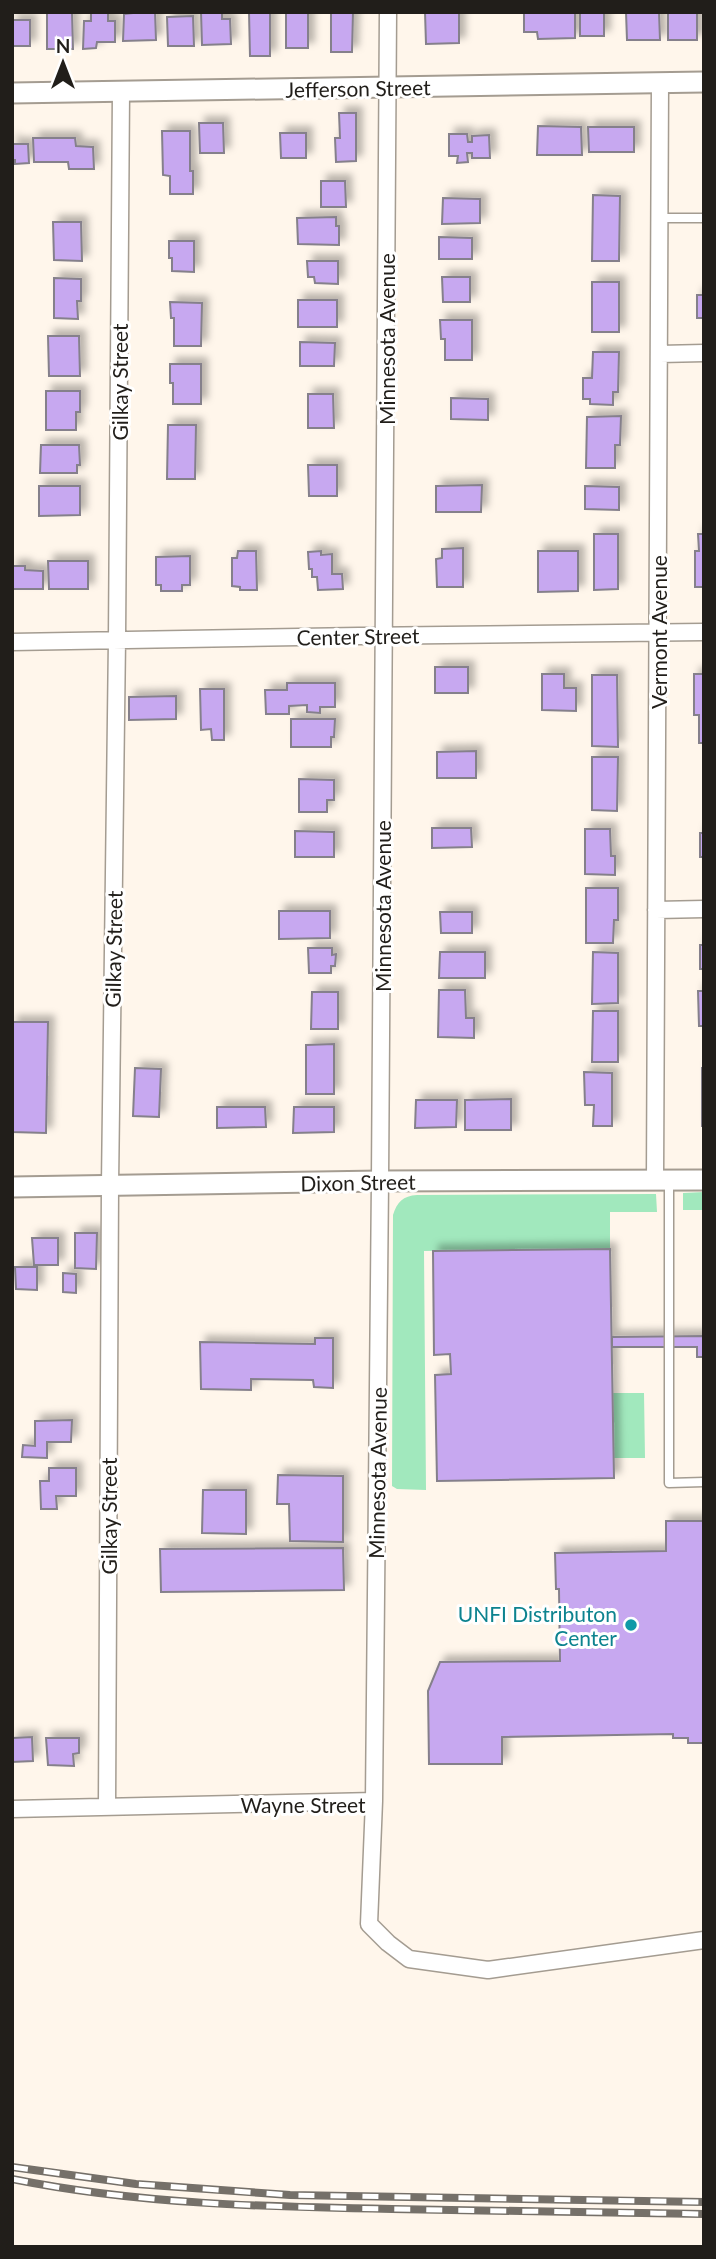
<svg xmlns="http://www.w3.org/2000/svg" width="716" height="2259" viewBox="0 0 716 2259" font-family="Lato,sans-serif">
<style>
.green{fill:#a1e8bd}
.building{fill:#c7a8f0;stroke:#85808b;stroke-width:2;filter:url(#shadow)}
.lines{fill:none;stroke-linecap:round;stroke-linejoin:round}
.service-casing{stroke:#a49c91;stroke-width:11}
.minor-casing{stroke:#a49c91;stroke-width:19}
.tertiary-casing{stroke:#a49c91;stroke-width:23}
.service{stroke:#fff;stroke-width:8}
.minor{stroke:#fff;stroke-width:16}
.tertiary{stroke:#fff;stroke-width:19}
.rail-casing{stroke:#757069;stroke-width:8}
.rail{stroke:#fff;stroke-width:5;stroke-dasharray:16;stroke-linecap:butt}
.culture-dot{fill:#0f9aa8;stroke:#fff;stroke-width:2.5}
.labels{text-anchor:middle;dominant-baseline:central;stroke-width:6;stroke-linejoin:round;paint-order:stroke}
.street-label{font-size:21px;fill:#211e1a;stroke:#fff}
.culture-label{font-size:21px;fill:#0d838f;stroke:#fff;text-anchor:end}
</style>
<defs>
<filter id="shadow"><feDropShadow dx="6" dy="-6" stdDeviation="3.5" flood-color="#0004"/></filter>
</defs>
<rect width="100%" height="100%" fill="#fff6eb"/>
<path class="green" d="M704 1192V1210H683V1193Z
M656 1194 657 1212H610V1249L424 1251 426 1490 397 1489 392 1486 393 1215C397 1202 403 1196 417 1195Z
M613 1393H644L645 1458H614Z"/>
<path class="building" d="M47 12 72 13 73 49H47Z
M91 12H108V21H115V42H97L96 48 83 49 84 21H91Z
M142 12H155L156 40 123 41 124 14Z
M201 12H222V19H230L231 44 202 45Z
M249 12H270V56H250Z
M286 12H308V48H286Z
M331 12H353L352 52H331Z
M425 12H459V43L426 44Z
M524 12 575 13V38L538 39 537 32H524Z
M604 12V36H580V13Z
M626 12H659L660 40H627Z
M668 12H697V40H668Z
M193 16 194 46H168L167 17Z
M12 20H30V46H12Z
M339 113H356V161L336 162 335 138H340Z
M199 123H223L224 153H200Z
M538 126 581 127 582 155H537Z
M588 127H634V152H589Z
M162 131H190V171H193V194H170V176L163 175Z
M280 133H306V158H281Z
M449 134H467L468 142H472V136L489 135 490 158H472V153H467L468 162 457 163 458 156H449Z
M12 138V144H28L29 163 15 164V160H12Z
M33 138H75L76 146 93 147 94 169H69L68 162H34Z
M321 181H345L346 207H321Z
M593 195 620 196 619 261H592Z
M443 198 480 199V223L442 224Z
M336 217V226H339V245L298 244 297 218Z
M53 222H81L82 261 54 260Z
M439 237 472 238V259H439Z
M169 241H194V272L172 271V258H169Z
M307 261H338V284L315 283 314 277H308Z
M442 277H470V302H443Z
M54 278 81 279V301H77L78 319 54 318Z
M592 282H619V332H592Z
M697 295H704V318H697Z
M298 300H337V327H298Z
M170 302 202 303 201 346H174V318H171Z
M440 320H472V360H445V339H441Z
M48 336H79L80 376H49Z
M300 342 335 343 334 366H300Z
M593 352H619L618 392H613V405L590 404V399H583V378H592Z
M170 364H201V404H173V383H170Z
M46 391H80V412H76V430H46Z
M308 394H333L334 428H308Z
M451 398 488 399V420L451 419Z
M621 416 620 445H615V468H586L587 417Z
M168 425H196L195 479H167Z
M41 445H79L80 465H77V473H40Z
M308 465H337V496H309Z
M482 485 481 512H436V486Z
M39 486H80V515L39 516Z
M585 486 619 487V510L585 509Z
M594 534H618V589L594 590Z
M698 534H704V587H695V551H699Z
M463 548V587H437L436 559 442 558V549Z
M238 551H256L257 590H240V587L232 586V558H237Z
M321 551V555L332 554V574H342L343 589 318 590 317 577H312V569H309L308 552Z
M538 551H578V591L538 592Z
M190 556V585H182V591H161V585H156V557Z
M48 561H88V589H49Z
M12 566H25V570L43 571V589H12Z
M435 667H468V693H435Z
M542 674H564V688H576V711L542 710Z
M694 674H704V743H699V715H694Z
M592 675H617L618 747 592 746Z
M287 683H335V707H320V713L307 712V705L289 706V714H266L265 690H287Z
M200 689H224V740H212L211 729 201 730Z
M176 696V719L129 720V697Z
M291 719H335L334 737H331V747H291Z
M476 751V778H437V752Z
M592 757H618L617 811 592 810Z
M299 779 334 780V800H327V812H299Z
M432 828H471L472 847 432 848Z
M585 829H610L611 856H615V875L585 874Z
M295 831 334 832V857H295Z
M700 833H704V857H700Z
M586 888H618V920H614L613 943H586Z
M279 911H330V938L279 939Z
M440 912H472V933H441Z
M700 945H704V969H700Z
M308 948H332V955L336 954 335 966H331V973H309Z
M440 952H485V978H439Z
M593 952 618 953V1003L592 1004Z
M439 990H465L466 1018H474V1038L438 1037Z
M698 991H704V1026H699Z
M312 992H338V1029H311Z
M593 1011H618V1062H592Z
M12 1022H48L46 1133 12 1132Z
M334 1044V1094H306V1045Z
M135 1068 161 1069 159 1117 133 1116Z
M702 1068H704V1126H702Z
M584 1072 612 1073V1126H593L594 1105H585Z
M511 1099V1130H465V1100Z
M416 1100H457L456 1127 415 1128Z
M217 1107H265L266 1127 217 1128Z
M294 1107H334V1132L293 1133Z
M75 1233H97L96 1269 75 1268Z
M32 1238H58V1265H34Z
M610 1249 614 1478 437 1481 435 1375 451 1374 450 1354 434 1355 433 1251Z
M15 1267H37V1290L16 1289Z
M63 1273 76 1274V1293L63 1292Z
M704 1336V1357H697V1347H612V1337Z
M315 1338H333V1388L314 1387 313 1380 251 1379V1390L201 1389 200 1342 315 1344Z
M72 1420 71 1442H47V1458L22 1457 23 1445 35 1446V1421Z
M49 1468H76V1496H56L57 1509H41L40 1481H49Z
M278 1475 343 1476V1542L290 1541 289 1504H277Z
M203 1490H246V1534L202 1533Z
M666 1521H704V1743H688V1738H673V1734L502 1737V1764H429L428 1691 440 1662 560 1661 559 1589H556L555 1553 666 1551Z
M343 1548 344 1590 161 1592 160 1549Z
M32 1737 33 1761 12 1762V1738Z
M46 1738H79V1753L73 1754 74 1766 48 1765Z"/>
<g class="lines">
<defs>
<path id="service" d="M660 218H704
M669 1181V1483L704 1482"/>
<path id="minor" d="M388 12 380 1181 374 1801 369 1924 388 1943 409 1959 488 1970 704 1940
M660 354 704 353
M12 642 359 636 704 632
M656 910 704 909
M655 1181 660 83
M107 1807 110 1185 117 639 121 91
M12 1809 374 1801"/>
<path id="tertiary" d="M12 93 704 82
M12 1187 380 1181 704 1180"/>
</defs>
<use href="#service" class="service-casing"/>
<use href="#minor" class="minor-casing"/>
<use href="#tertiary" class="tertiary-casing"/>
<use href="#service" class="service"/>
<use href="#minor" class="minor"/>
<use href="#tertiary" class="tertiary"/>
<defs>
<path id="rail" d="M12 2167 136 2184 290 2195 704 2202
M12 2179C137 2204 265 2207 392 2209 496 2211 600 2212 704 2214"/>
</defs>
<use href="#rail" class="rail-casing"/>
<use href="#rail" class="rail"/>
</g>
<circle class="culture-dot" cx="631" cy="1625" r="7"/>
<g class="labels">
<g class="street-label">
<text transform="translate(358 88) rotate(-1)">Jefferson Street</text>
<text transform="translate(386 339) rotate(-90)">Minnesota Avenue</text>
<text transform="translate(119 382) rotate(-90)">Gilkay Street</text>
<text transform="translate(658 632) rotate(-90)">Vermont Avenue</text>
<text transform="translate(358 636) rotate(-1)">Center Street</text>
<text transform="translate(382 906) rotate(-90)">Minnesota Avenue</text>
<text transform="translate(113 949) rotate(-89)">Gilkay Street</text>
<text transform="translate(358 1182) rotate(-1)">Dixon Street</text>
<text transform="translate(377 1473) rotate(-89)">Minnesota Avenue</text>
<text transform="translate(108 1516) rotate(-90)">Gilkay Street</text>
<text x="303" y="1804">Wayne Street</text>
</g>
<g class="culture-label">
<text x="617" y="1613">UNFI Distributon<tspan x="617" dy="24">Center</tspan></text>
</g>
</g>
<rect width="716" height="2259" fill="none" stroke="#211e1a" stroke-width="28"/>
<g transform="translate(63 63)" stroke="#ffffff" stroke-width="5" paint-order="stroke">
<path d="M0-5L12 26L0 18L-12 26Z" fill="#211e1a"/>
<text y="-10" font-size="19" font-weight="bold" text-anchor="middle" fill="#211e1a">N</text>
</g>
</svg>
